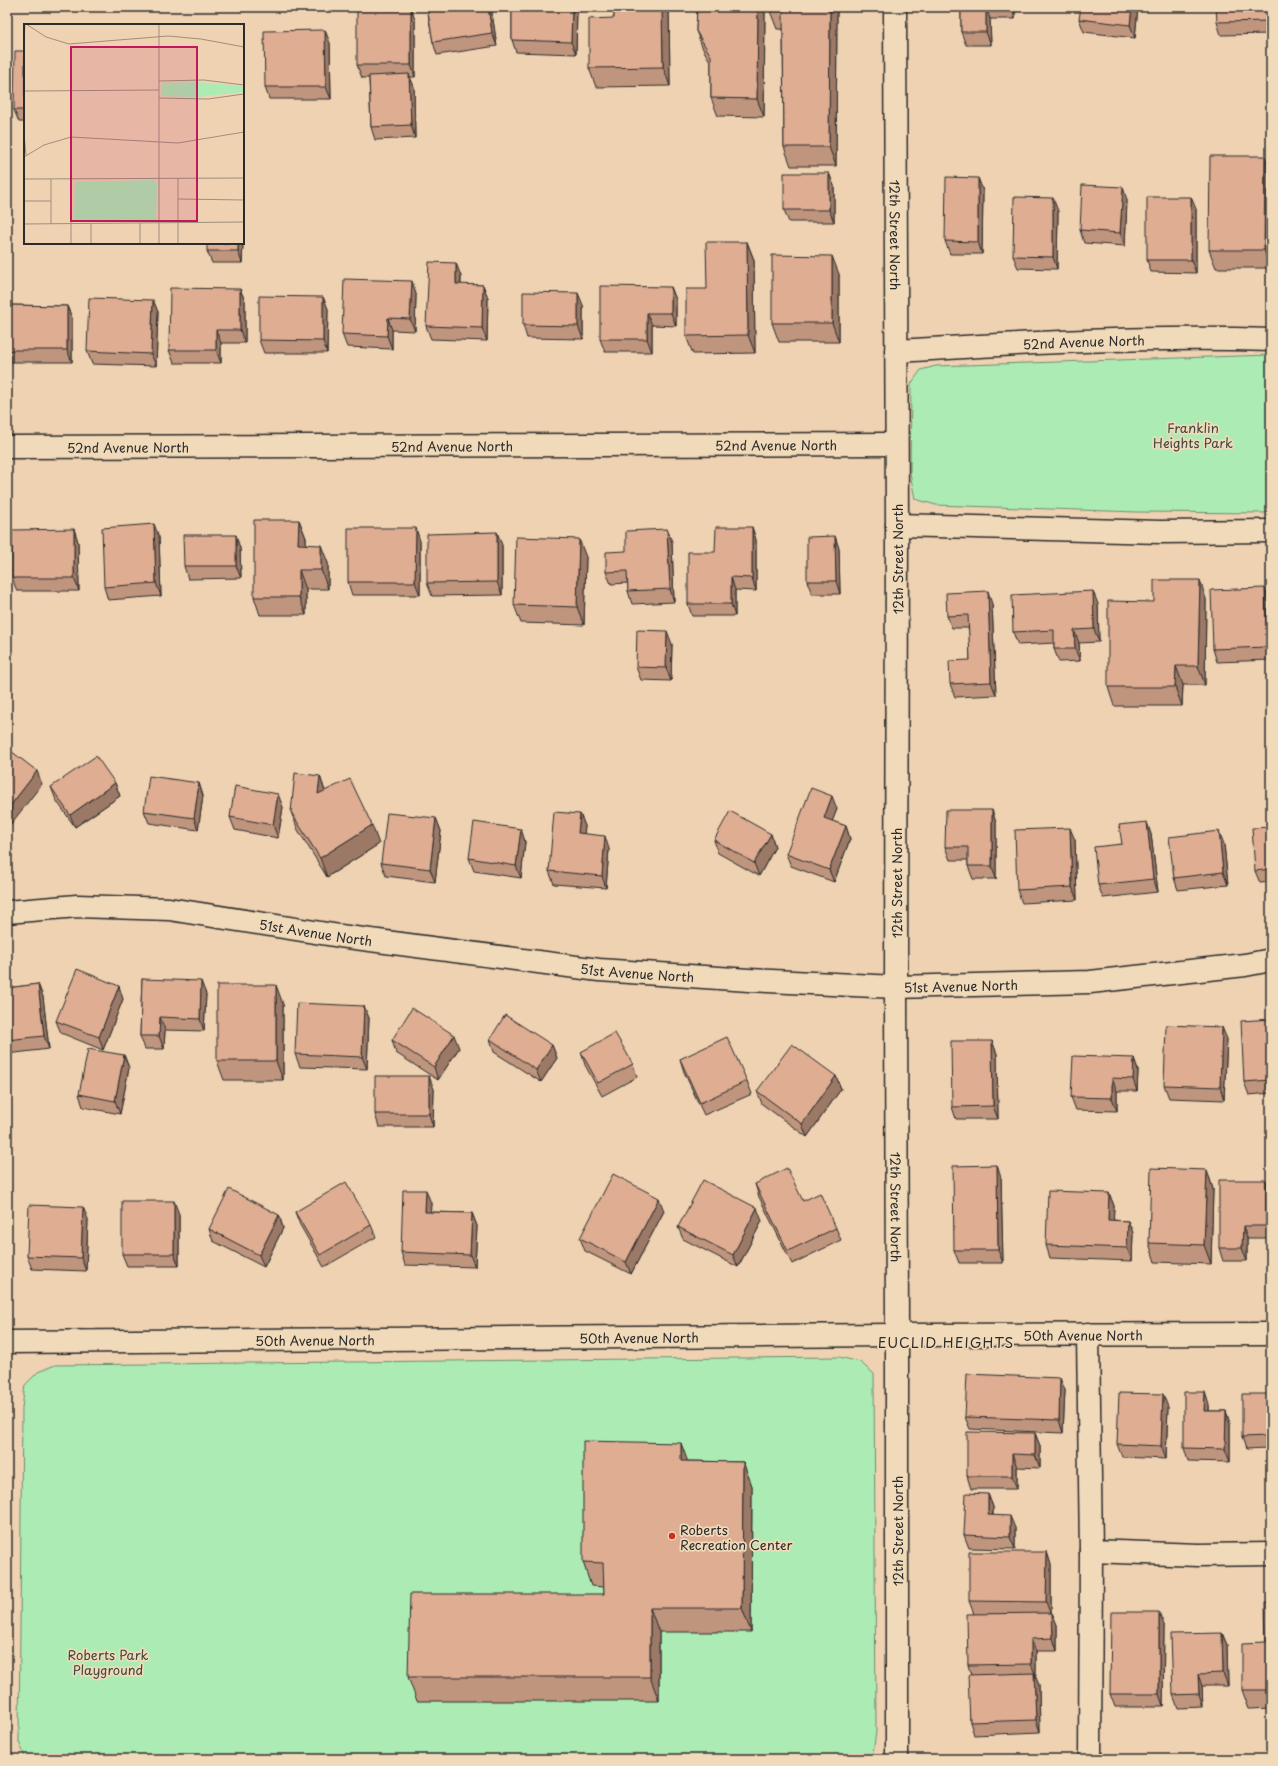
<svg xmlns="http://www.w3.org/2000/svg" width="1278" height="1766" viewBox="0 0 1278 1766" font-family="'Playpen Sans',sans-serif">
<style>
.park{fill:#acecb4;stroke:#6c8c70}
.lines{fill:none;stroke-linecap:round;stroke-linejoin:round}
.minor-casing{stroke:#2b2b2b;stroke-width:25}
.minor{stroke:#f1dab9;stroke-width:22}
.wall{fill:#bf957e;stroke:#2b2b2b}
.shaded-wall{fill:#9b7966;stroke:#2b2b2b}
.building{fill:#dead92;stroke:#2b2b2b}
.poi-dot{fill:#c8321e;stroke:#f1dab9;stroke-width:1.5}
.labels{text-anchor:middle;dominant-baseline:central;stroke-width:3.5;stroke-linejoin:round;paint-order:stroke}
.street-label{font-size:13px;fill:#2b2b2b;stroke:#f1dab9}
.park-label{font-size:13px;fill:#3e4840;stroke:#f1dab9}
.poi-label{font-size:13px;fill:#2b2b2b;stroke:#f1dab9;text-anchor:start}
.neighbourhood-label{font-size:14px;letter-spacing:1px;fill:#2b2b2b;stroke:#f1dab9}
.inset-road{fill:none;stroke:#a08f7c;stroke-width:1}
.view{fill:#c2185b;fill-opacity:0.15;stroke:#c2185b;stroke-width:2}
.inset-edge{fill:none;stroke:#2b2b2b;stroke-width:2}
</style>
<rect width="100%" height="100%" fill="#eed2b2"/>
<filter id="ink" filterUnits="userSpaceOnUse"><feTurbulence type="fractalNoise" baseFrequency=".025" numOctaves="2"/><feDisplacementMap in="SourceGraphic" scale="8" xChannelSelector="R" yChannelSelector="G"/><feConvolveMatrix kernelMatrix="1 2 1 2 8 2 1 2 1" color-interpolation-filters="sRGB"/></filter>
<g filter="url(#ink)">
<path class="park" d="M1271 355V513L1137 512 936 505 915 499 910 473 911 384 921 370 936 366Z
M839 1357 860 1362 874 1374 876 1732 873 1753 867 1759H26L19 1742 22 1408 25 1385 38 1372 55 1365Z"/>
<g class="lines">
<defs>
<g id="minor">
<path id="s1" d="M895 7 897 525 896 987 897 1335V1759"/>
<path id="s2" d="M896 351C1021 343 1146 336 1271 340"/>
<path id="s3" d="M7 447 896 444"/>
<path d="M897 525 1160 532 1271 531"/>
<path id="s4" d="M7 912 77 906 169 909 340 936 599 970 749 980 896 987 1090 982 1245 965 1271 960"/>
<path d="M1088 1334 1091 1551 1198 1555 1271 1554"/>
<path id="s5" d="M7 1342 897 1335 1271 1334"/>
<path d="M1090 1759 1091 1551"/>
</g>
</defs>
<use href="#minor" class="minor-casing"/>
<use href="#minor" class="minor"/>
</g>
<path class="wall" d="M427 7H491L497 46 437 55 433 42Z
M512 7H577L576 54 516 52 512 40Z
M614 7H669L670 86 596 87 589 68 614 18Z
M697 7H765L764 117 718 116 711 98V63L703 49 696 31Z
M770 7H837L836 166H791L784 147 783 29H777L770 11Z
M961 7H1015V19H990L991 45H966L961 32Z
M1138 7 1135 38 1084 32 1079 19Z
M1271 7V34L1221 35 1217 22Z
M415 20V77H410L414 87 415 138 375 140 371 127 369 78H362L357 65Z
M330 43 331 99H269L265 87Z
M25 51V122H19L14 110Z
M829 173 834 186V222H789L784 210Z
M1271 173V268H1216L1209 250Z
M978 178 983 191 982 254H950L945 241Z
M1127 200 1125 246 1084 243 1080 230Z
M1196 209V273L1151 272 1147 260Z
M1058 211 1057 269 1018 268 1013 256Z
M747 242 754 260 755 353 693 354 686 336 707 289Z
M243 243 242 263H212L207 251Z
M839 274V342H779L772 323Z
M461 276V285H483L488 298 487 341 431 339 426 326Z
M671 287 676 300V326L652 325V352H605L600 339Z
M240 289 245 301V343H221V363H174L169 350Z
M416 294 415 331 392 330V349L347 347 342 334Z
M323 297 328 309 327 353H264L259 340Z
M153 300 158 312 156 366 92 364 87 351Z
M7 305 67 306 72 318V362H7Z
M583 305V339L527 338 523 325Z
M299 520 306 538V544L328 563V589H306V615H260L254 597Z
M752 527 756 540V591L735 590V616H692L688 604 715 552Z
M74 529 78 542 79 591H17L12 578Z
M667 529 672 542 674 602 632 604 628 591V583L611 584 606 572 626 551Z
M835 536 839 549 840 594H812L807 581Z
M159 537 161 596 108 600 104 587Z
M420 541V595H352L348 582Z
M502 545V595L432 596 427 583Z
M240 548 241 578 188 579 184 566Z
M586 557 584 625 521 623 514 605Z
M1265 588 1269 601 1271 660 1217 662 1213 649Z
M1206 599 1205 685H1183L1182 706H1114L1108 687 1154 602Z
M992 604 996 695 955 697 950 684 970 660 969 628H952L947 616Z
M1098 604 1099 642 1079 643 1080 661 1059 662 1054 649V643L1018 645 1013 632Z
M672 644 671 681 641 680 636 667Z
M320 776 325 791 379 844 327 877 298 830 291 812Z
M115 783 120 796 75 827 56 800 51 787Z
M199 783 203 796 198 830 149 823 144 811Z
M283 807 278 838 235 830 230 817Z
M837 809 832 821 846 826 850 839 834 882 791 866 786 854Z
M992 810 996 823V879H973L968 866V860H950L945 847Z
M580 814 585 826 584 834 609 849 606 888 554 884 549 871Z
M436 818 441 831 435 882 386 876 381 863Z
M1271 827V882L1260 883 1255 871Z
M521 829 525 842 521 878 474 871 469 858Z
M771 834 775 847 759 876 718 853 714 840Z
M1151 834 1158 892 1103 898 1098 885Z
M1075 840 1077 900 1022 903 1017 890Z
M1224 844 1228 885 1178 890 1174 878Z
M142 979 206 994 204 1031 165 1030 164 1049H145L140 1036Z
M38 984 43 997 49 1049 7 1054V988Z
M123 999 103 1050 61 1033 56 1021Z
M283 1004V1080H224L217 1061Z
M364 1006 369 1018 367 1069 300 1067 295 1054Z
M1271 1019V1093L1249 1095 1244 1082Z
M490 1039 552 1045 557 1058 541 1082 494 1052Z
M1227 1039 1224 1100 1169 1098 1164 1085Z
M392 1040 459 1048 438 1080 396 1053Z
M992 1041 997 1054 998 1119H956L952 1107Z
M581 1052 633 1064 637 1077 602 1096 585 1065Z
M124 1055 129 1068 120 1114 83 1107 79 1094Z
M1134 1058 1138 1071 1137 1091H1117V1111L1076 1110 1071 1097Z
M680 1059 747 1081 752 1094 704 1115 684 1072Z
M836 1076 841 1089 807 1137 762 1104 757 1091Z
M434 1089 433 1127H379L375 1114Z
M1207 1170 1213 1189 1211 1264 1155 1262 1149 1243Z
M1001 1178 1003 1263H959L954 1250Z
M1266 1180 1271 1238H1247V1261H1223L1219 1248Z
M755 1184 803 1201 836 1228 841 1240 792 1264 759 1197Z
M1109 1193 1114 1206 1113 1220 1128 1221 1133 1233 1132 1261 1050 1258 1046 1245Z
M431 1203 430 1212 472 1213 477 1226 475 1267 405 1265 401 1252Z
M664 1211 631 1274 585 1251 580 1238Z
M295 1212 371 1225 376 1237 324 1267 300 1225Z
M179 1214V1266H127L122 1254Z
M279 1215 283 1228 264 1267 213 1241 209 1229Z
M88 1219 86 1271 32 1269 27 1256Z
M762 1221 738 1267 683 1239 678 1227Z
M7 1246 9 1253 7 1254Z
M1065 1390 1063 1433 970 1429 965 1417Z
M1271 1394V1488L1267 1478V1448L1246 1449 1242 1437Z
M1209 1405V1411H1226L1230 1424V1462L1188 1461 1184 1448Z
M1168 1407 1166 1459 1122 1457 1117 1444Z
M1035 1433 1040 1446V1468L1017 1467V1489H971L967 1476Z
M687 1461 743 1462 752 1486 751 1632H659V1701H417L408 1677 604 1594V1587L591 1586 583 1562Z
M988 1494 993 1507V1515L1015 1528V1549L969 1548 964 1535Z
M1047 1552 1051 1565V1613H1052L1057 1625V1651H1036V1676H1035L1039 1685 1040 1732 974 1735 970 1722 971 1675 968 1665 974 1614 969 1601Z
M1271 1603V1708L1249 1709 1242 1690 1266 1642Z
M1164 1625 1163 1707H1115L1110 1694Z
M1222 1633 1227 1645 1228 1686H1202L1203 1707 1178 1708 1173 1695Z"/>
<path class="shaded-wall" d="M488 7H491L497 46 492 33Z
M572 7H577L576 54 571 42Z
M662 7H669L670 86 663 67Z
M758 7H765L764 117 757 99Z
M830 7H837L836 166 829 147Z
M986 7 990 19 991 45 986 32Z
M1011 7H1015V19Z
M1132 7H1138L1135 38 1130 25Z
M411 8 415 20V77L411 65Z
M325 30 330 43 331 99 326 87Z
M409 74 414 87 415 138 411 125Z
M1265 156 1271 173V268L1264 250Z
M829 173 834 186V222L829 210Z
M978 178 983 191 982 254 978 242Z
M1123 187 1127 200 1125 246 1120 233Z
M1191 197 1196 209V273L1191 260Z
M1053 198 1058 211 1057 269 1053 257Z
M747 242 754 260 755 353 748 335Z
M238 243H243L242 263 238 251Z
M832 256 839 274V342L832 323Z
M456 263 461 276 460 297 456 284Z
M412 281 416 294 415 331 410 319Z
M483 285 488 298 487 341 482 328Z
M671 287 676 300V326L671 313Z
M240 289 245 301V343L240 330Z
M578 293 583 305V339L578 326Z
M323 297 328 309 327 353 323 341Z
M153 300 158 312 156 366 151 354Z
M67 306 72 318V362L67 350Z
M647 313 652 325V352L647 339Z
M388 318 392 330V349L387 336Z
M216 330 221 343V363L216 350Z
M299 520 306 538 305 563 298 544Z
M154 524 159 537 161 596 156 583Z
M752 527 756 540V591L752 578Z
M416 528 420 541V595L415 582Z
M74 529 78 542 79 591 74 578Z
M667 529 672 542 674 602 670 589Z
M497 532 502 545V595L497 582Z
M236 535 240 548 241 578 236 566Z
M835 536 839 549 840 594 836 581Z
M579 539 586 557 584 625 577 607Z
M321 545 328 563V589L321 570Z
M299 570 306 589V615L299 597Z
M731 577 735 590V616L731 604Z
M1200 580 1206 599 1205 685 1198 666Z
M1265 588 1269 601 1271 658 1267 647Z
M988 591 992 604 996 695 991 682Z
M1093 591 1098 604 1099 642 1094 629Z
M1074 630 1079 643 1080 661 1075 649Z
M667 631 672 644 671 681 666 668Z
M1176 666 1183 685 1182 706 1175 687Z
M37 771 42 784 7 829V810Z
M320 776 326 795 318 794Z
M115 783 120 796 75 827 70 815Z
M199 783 203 796 198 830 194 818Z
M278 794 283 807 278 838 273 825Z
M832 796 837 809 829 830 824 818Z
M992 810 996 823V879L992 866Z
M580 814 585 826 583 846 578 833Z
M436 818 441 831 435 882 430 869Z
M1147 822 1151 834 1158 892 1153 879Z
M372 825 379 844 327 877 320 858Z
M846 826 850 839 834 882 829 870Z
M1070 828 1075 840 1077 900 1072 887Z
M521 829 525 842 521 878 516 866Z
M1219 831 1224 844 1228 885 1223 872Z
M771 834 775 847 759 876 754 863Z
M605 836 609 849 606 888 602 876Z
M201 981 206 994 204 1031 200 1019Z
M38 984 43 997 49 1049 44 1036Z
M276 985 283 1004V1080L276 1061Z
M119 986 123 999 103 1050 99 1037Z
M364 1006 369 1018 367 1069 362 1057Z
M160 1017 165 1030 164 1049 159 1036Z
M1222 1027 1227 1039 1224 1100 1220 1087Z
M454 1035 459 1048 438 1080 434 1067Z
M992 1041 997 1054 998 1119 993 1106Z
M552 1045 557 1058 541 1082 536 1070Z
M124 1055 129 1068 120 1114 115 1101Z
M1134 1058 1138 1071 1137 1091 1133 1079Z
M429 1076 434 1089 433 1127 429 1114Z
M836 1076 841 1089 807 1137 802 1124Z
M1112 1078 1117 1091V1111L1112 1098Z
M997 1165 1001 1178 1003 1263 998 1250Z
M1207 1170 1213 1189 1211 1264 1204 1245Z
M1266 1180 1271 1192V1238L1266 1226Z
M426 1190 431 1203 430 1224 425 1212Z
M1109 1193 1114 1206 1113 1233 1108 1220Z
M659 1198 664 1211 631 1274 626 1262Z
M174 1201 179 1214V1266L174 1254Z
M83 1207 88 1219 86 1271 81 1258Z
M757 1208 762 1221 738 1267 733 1255Z
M472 1213 477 1226 475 1267 470 1255Z
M279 1215 283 1228 264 1267 259 1255Z
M1128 1221 1133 1233 1132 1261 1127 1248Z
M1243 1226 1247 1238V1261L1242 1248Z
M1060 1378 1065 1390 1063 1433 1059 1420Z
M1205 1392 1209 1405V1423L1204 1411Z
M1163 1394 1168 1407 1166 1459 1161 1446Z
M1226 1411 1230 1424V1462L1225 1449Z
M1035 1433 1040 1446V1468L1035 1455Z
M681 1443 690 1468 681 1461Z
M1012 1454 1017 1467V1489L1012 1476Z
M743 1462 752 1486 751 1632 742 1608Z
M988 1494 993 1507 992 1527 988 1515Z
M1010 1516 1015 1528V1549L1010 1537Z
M1047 1552 1051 1565V1615L1046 1602Z
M650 1608 659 1632V1701L650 1677Z
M1159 1612 1164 1625 1163 1707 1159 1694Z
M1052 1613 1057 1625V1651L1053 1638Z
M1222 1633 1227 1645 1228 1686 1223 1673Z
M1031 1639 1036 1651V1676L1031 1664Z
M1034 1673 1039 1685 1040 1732 1036 1720Z
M1198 1674 1202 1686 1203 1707 1199 1694Z"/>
<path class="building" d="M427 7H488L492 33 433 42Z
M512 7H572L571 42 512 40Z
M614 7H662L663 67 589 68V19L614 18Z
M697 7H758L757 99 711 98V56L696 31Z
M770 7H830L829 147H784L783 11H770Z
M961 7H986V32H961Z
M1081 7H1132L1130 25 1079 19Z
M1216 7H1271V21L1217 22Z
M411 8V65H357V9Z
M325 30 326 87H265L264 31Z
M15 51H25V110H14Z
M409 74 411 125 371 127 369 76Z
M1210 156H1265L1264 250H1209Z
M784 173H829V210H784Z
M946 177 978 178V242L945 241Z
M1082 185 1123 187 1120 233 1080 230Z
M1014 197 1053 198V257L1013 256Z
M1147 197H1191V260H1147Z
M706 242H747L748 335 686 336V289H707Z
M207 243H238V251H207Z
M772 255 832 256V323H772Z
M429 262 456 263V284L483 285 482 328 426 326Z
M344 279 412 281 410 319 388 318 387 336 342 334Z
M600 286 671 287V313H647V339H600Z
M170 288 240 289V330H216V350H169Z
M523 292 578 293V326L523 325Z
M259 296 323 297V341L259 340Z
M89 298 153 300 151 354 87 351Z
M7 305 67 306V350H7Z
M254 520H299L298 544 321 545V570H299V597H254Z
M154 524 156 583 104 587 102 528Z
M716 527H752V578L731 577V604H688V552H715Z
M348 528H416L415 582H348Z
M74 529V578H12V530Z
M667 529 670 589 628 591 627 571 606 572V552L626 551V531Z
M497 532V582L427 583V534Z
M183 535H236V566H184Z
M835 536 836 581H807V537Z
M516 537 579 539 577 607 514 605Z
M1154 580H1200L1198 666H1176L1175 687H1108V601L1154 602Z
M1265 588 1267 647 1213 649 1211 590Z
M988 591 991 682 950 684 949 661 970 660 968 615 947 616 946 593Z
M1093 591 1094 629 1074 630 1075 649H1054V630L1013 632 1012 595Z
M637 630 667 631 666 668 636 667Z
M7 748 37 771 7 810Z
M96 756 115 783 70 815 51 787Z
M295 773 320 776 318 794 350 779 372 825 320 858 291 812Z
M149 776 199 783 194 818 144 811Z
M235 786 278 794 273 825 230 817Z
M811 788 832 796 824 818 846 826 829 870 786 854Z
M946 810H992V866H968V847H945Z
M730 811 771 834 754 863 714 840Z
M554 812 580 814 578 833 605 836 602 876 549 871Z
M387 813 436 818 430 869 381 863Z
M474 822 521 829 516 866 469 858Z
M1147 822 1153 879 1098 885 1094 847 1122 844 1119 825Z
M1271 827V869L1255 871 1252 828Z
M1070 828 1072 887 1017 890 1015 830Z
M1219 831 1223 872 1174 878 1169 837Z
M77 969 119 986 99 1037 56 1021Z
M142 979 201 981 200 1019 160 1017 159 1036H140Z
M38 984 44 1036 7 1040V988Z
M217 985H276V1061H217Z
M297 1003 364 1006 362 1057 295 1054Z
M412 1008 454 1035 434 1067 392 1040Z
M505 1015 552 1045 536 1070 490 1039Z
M1271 1019V1080L1244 1082 1241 1021Z
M1166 1025 1222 1027 1220 1087 1164 1085Z
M615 1033 633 1064 598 1083 581 1052Z
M727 1037 747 1081 700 1103 680 1059Z
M951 1041H992L993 1106 952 1107Z
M792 1044 836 1076 802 1124 757 1091Z
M88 1049 124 1055 115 1101 79 1094Z
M1073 1056 1134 1058 1133 1079 1112 1078V1098L1071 1097Z
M375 1076H429V1114H375Z
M997 1165 998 1250H954L953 1166Z
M787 1168 803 1201 820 1193 836 1228 788 1251 755 1184Z
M1151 1168 1207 1170 1204 1245 1149 1243Z
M613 1174 659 1198 626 1262 580 1238Z
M703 1180 757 1208 733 1255 678 1227Z
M1219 1180H1266V1226H1243L1242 1248H1219Z
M346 1182 371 1225 320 1255 295 1212Z
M229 1189 279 1215 259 1255 209 1229Z
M403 1190H426L425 1212 472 1213 470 1255 401 1252Z
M1048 1191 1109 1193 1108 1220 1128 1221 1127 1248 1046 1245Z
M122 1201H174V1254H122Z
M29 1205 83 1207 81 1258 27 1256Z
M967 1374 1060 1378 1059 1420 965 1417Z
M1184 1392H1205L1204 1411H1226L1225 1449 1184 1448Z
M1119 1393 1163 1394 1161 1446 1117 1444Z
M1242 1394H1271V1478H1267V1436L1242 1437Z
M967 1432 1035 1433V1455L1012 1454V1476H967Z
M583 1441 681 1443V1461L743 1462 742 1608H650V1677H408L410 1594H604L603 1563 583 1562Z
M966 1493 988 1494V1515L1010 1516V1537L964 1535Z
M969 1552H1047L1046 1602 969 1601Z
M1265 1603H1271V1690H1242V1643L1266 1642Z
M1111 1612H1159V1694H1110Z
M1052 1613 1053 1638 1031 1639V1664L968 1665 967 1614Z
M1222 1633 1223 1673 1198 1674 1199 1694 1173 1695 1171 1634Z
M1034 1673 1036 1720 970 1722 968 1675Z"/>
</g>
<circle class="poi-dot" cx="672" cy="1536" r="4"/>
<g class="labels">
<g class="street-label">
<text stroke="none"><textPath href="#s1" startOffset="228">12th Street North</textPath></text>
<text stroke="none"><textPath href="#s2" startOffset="188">52nd Avenue North</textPath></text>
<text stroke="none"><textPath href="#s3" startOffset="769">52nd Avenue North</textPath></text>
<text stroke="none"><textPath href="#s3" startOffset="445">52nd Avenue North</textPath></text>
<text stroke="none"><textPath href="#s3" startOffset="121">52nd Avenue North</textPath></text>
<text transform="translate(897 559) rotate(-90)">12th Street North</text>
<text transform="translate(896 883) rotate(-90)">12th Street North</text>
<text stroke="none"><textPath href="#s4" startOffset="311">51st Avenue North</textPath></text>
<text stroke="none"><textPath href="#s4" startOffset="635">51st Avenue North</textPath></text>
<text stroke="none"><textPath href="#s4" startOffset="959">51st Avenue North</textPath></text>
<text stroke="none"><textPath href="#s1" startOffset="1200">12th Street North</textPath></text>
<text stroke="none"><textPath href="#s5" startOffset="1076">50th Avenue North</textPath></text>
<text stroke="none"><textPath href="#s5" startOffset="632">50th Avenue North</textPath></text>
<text stroke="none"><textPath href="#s5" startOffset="308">50th Avenue North</textPath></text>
<text transform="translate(897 1531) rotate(-90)">12th Street North</text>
</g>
<g class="park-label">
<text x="1193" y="427">Franklin<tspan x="1193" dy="15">Heights Park</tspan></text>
<text x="108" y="1654">Roberts Park<tspan x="108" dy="15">Playground</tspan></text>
</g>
<g class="poi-label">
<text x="680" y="1529">Roberts<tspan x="680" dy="15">Recreation Center</tspan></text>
</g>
<g class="neighbourhood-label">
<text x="946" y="1342">EUCLID HEIGHTS</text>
</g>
</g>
<g transform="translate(24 24)">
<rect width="220" height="220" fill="#eed2b2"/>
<path d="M172 58 218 62 220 68 173 73 137 72 138 59ZM130 156 133 160 132 197 50 196 51 158Z" fill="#acecb4"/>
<path class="inset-road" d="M2 0 22 13 45 20 144 12 177 15 220 23M135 0V220M0 18 1 0M135 57 180 56 220 61M0 67 135 66M135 74 184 75 220 70M0 110 2 131M0 133 20 121 47 113 154 119 220 108M154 154V175L220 176M0 155 220 154M27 155V200M154 175V220M0 177H27M116 199V220M0 200 220 198M47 220V155M67 220V199"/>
<path class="view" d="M47 23H173V197H47Z"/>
<rect width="220" height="220" class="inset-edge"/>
</g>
<rect width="1278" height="1766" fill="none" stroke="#f1dab9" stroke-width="24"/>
<rect x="12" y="12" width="1254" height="1742" fill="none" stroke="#2b2b2b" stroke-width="1.5" filter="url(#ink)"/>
</svg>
